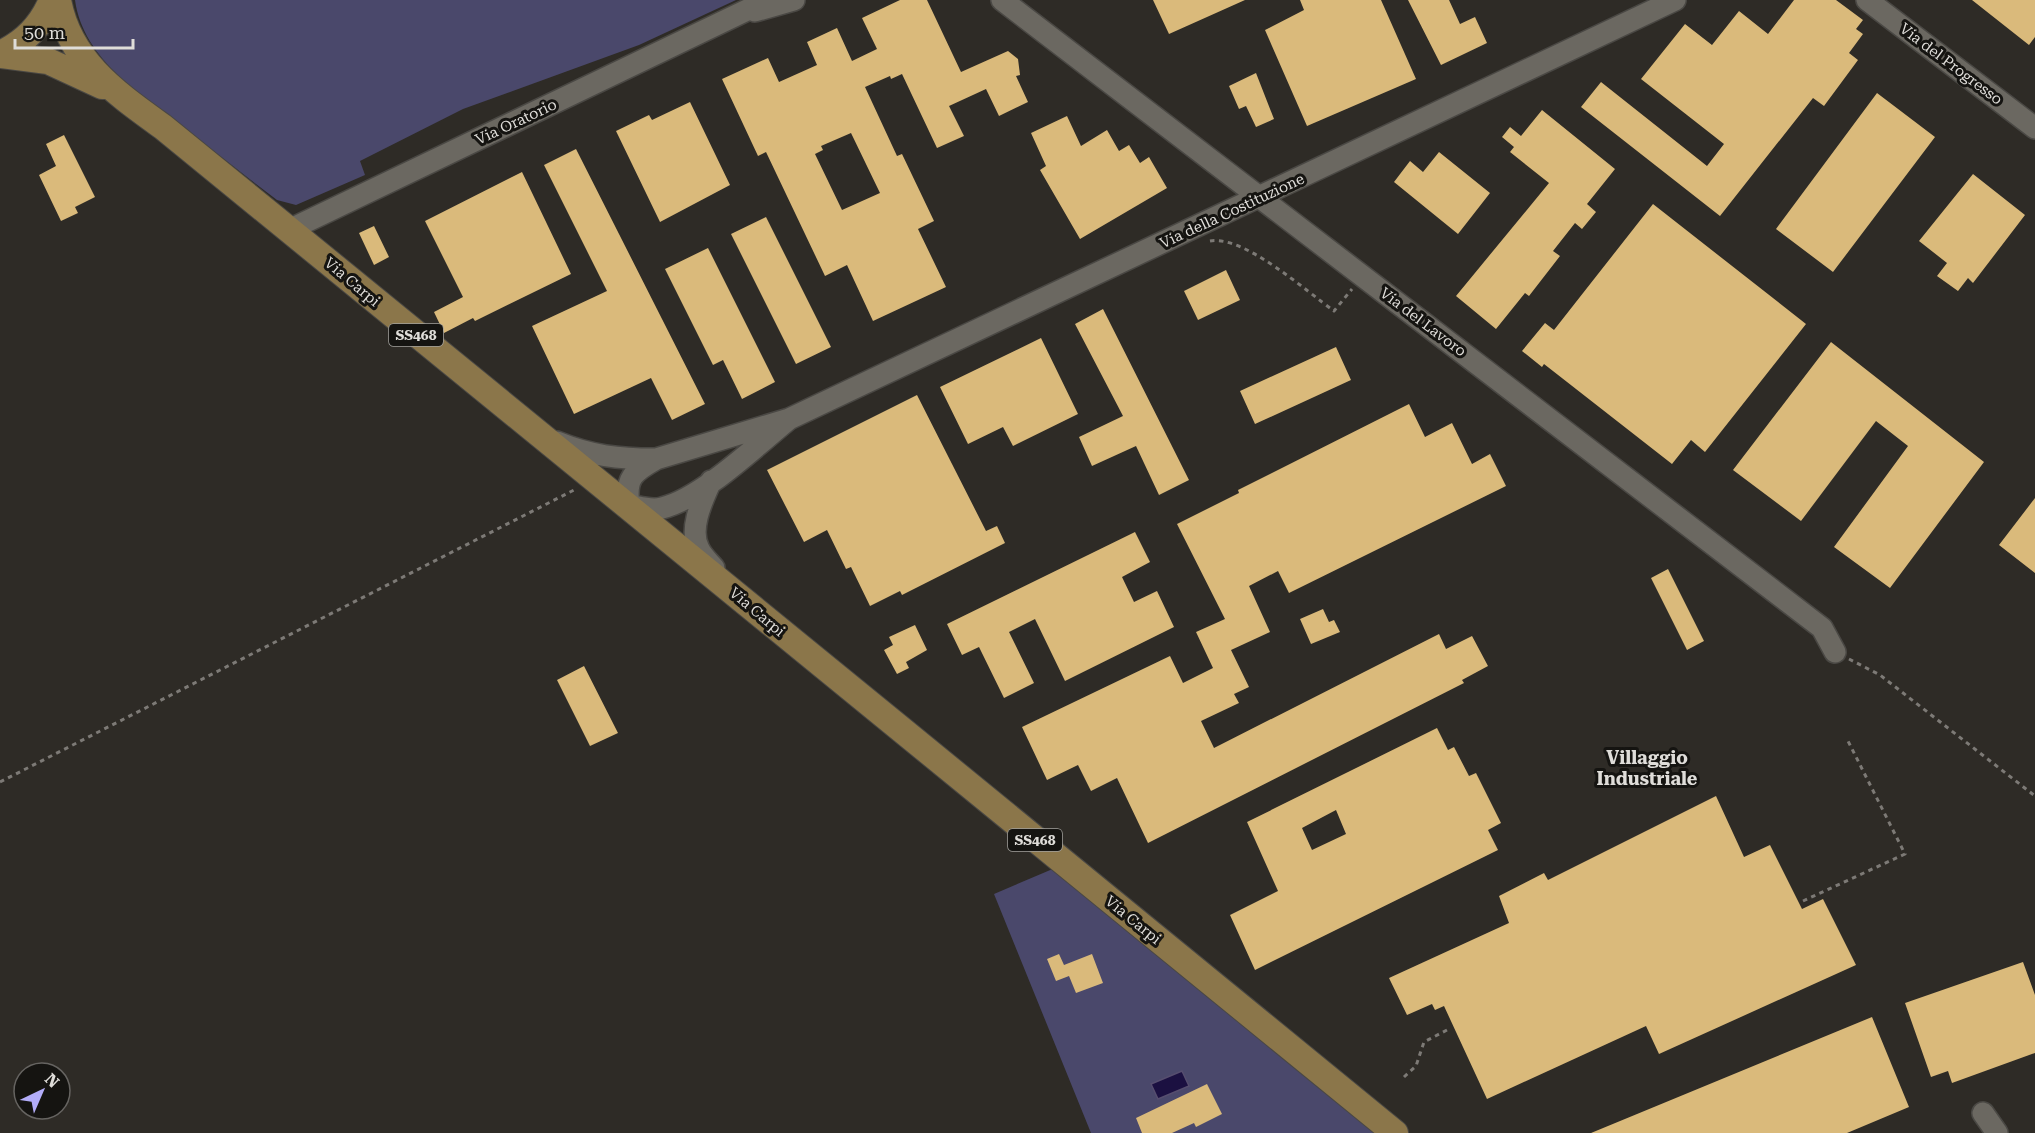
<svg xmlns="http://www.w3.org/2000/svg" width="2035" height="1133" viewBox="0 0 2035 1133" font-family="'Roboto Serif',serif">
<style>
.green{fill:#4a486b}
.water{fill:#1b1041;stroke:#564e6f;stroke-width:1.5}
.building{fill:#daba7b;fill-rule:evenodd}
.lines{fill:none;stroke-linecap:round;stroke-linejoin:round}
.minor-casing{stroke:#4a4844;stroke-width:24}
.major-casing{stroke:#4a4844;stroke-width:28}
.path{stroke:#7d7a76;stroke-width:3;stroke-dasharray:4.5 4.5;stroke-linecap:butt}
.minor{stroke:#6b6861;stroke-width:21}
.major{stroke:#8b764a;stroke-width:26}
.labels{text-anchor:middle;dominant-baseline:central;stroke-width:6;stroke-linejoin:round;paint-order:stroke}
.shield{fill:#151411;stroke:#a2a19d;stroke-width:1.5}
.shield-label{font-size:14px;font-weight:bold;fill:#dfddd9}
.street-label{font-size:15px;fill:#dfddd9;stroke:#151411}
.quarter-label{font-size:18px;font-weight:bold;fill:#dfddd9;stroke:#151411}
</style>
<rect width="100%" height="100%" fill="#2e2b26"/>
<path class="green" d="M75 0H736L639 45 463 109 360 161 365 175 296 205 277 200C248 178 219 155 190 133 145 98 83 60 75 0Z
M1055 868 1385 1133H1091L994 894Z"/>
<path class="water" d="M1182 1071 1189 1086 1158 1099 1151 1084Z"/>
<path class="building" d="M900 0H927L961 72 1008 51 1018 59 1020 75 1016 76 1028 102 999 116 986 89 949 106 964 136 937 148 902 74 891 79 890 76 865 87 897 156 902 154 934 221 918 229 946 287 873 321 847 265 825 276 766 152 758 156 722 79 768 58 779 82 817 65 807 42 837 28 852 61 877 49 862 18ZM851 133 880 193 842 210 815 154 823 150 821 146Z
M1153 0H1245L1169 34Z
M1300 0H1381L1416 79 1307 126 1265 30 1304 10Z
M1408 0H1449L1460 24 1475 17 1487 43 1441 65Z
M1794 0H1836L1863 20 1856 29 1863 34 1849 53 1858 60 1824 106 1813 98 1720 216 1581 107 1601 82 1707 166 1724 144 1641 79 1685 24 1712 45 1739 11 1768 34Z
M1972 0H2035V37L2029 45Z
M1256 73 1274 119 1256 127 1246 106 1239 109 1229 86Z
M1877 93 1935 137 1833 272 1776 229Z
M690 102 730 185 660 222 616 131 649 115 652 120Z
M1542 110 1615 169 1587 204 1596 212 1582 229 1575 223 1553 251 1560 256 1529 296 1525 293 1496 329 1456 296 1549 183 1510 152 1514 147 1502 137 1510 127 1521 136Z
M1067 116 1081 146 1107 130 1119 151 1129 145 1140 163 1149 157 1167 188 1080 239 1040 170 1046 166 1031 133Z
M64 135 95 197 75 207 78 213 61 221 39 175 56 166 46 144Z
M576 149 705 404 672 420 651 378 574 414 532 326 607 291 544 165Z
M1439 152 1490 193 1458 234 1394 182 1410 161 1423 172Z
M522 172 571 274 475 321 473 318 444 333 434 312 463 297 425 221Z
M1973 174 2025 215 1973 283 1968 278 1958 291 1937 276 1947 263 1919 241Z
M1653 204 1806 324 1705 452 1691 440 1672 464 1544 364 1542 367 1522 351 1545 323 1554 330Z
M766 217 831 347 796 364 731 234Z
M374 226 389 257 374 265 359 233Z
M708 248 775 382 742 399 723 360 713 365 665 269Z
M1226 270 1240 300 1198 320 1184 291Z
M1103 309 1189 480 1159 495 1136 446 1092 466 1079 437 1123 416 1075 324Z
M1041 338 1078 414 1013 446 1003 427 968 444 940 387Z
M1831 342 1984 462 1890 588 1834 547 1908 446 1876 421 1801 521 1733 470Z
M1336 347 1351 380 1255 424 1240 391Z
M917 395 986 531 997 526 1005 543 902 595 900 591 870 606 851 567 846 569 827 530 804 542 767 470Z
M1409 404 1425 437 1452 423 1472 464 1490 454 1506 486 1289 593 1278 571 1249 586 1270 632 1231 650 1249 687 1234 694 1239 703 1201 721 1214 748 1439 634 1446 649 1472 636 1488 666 1462 680 1464 683 1148 843 1117 778 1091 791 1078 765 1047 780 1022 727 1170 656 1183 683 1213 668 1196 632 1225 619 1177 524 1239 493 1238 490Z
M2035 498V573L1999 545Z
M1135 532 1150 562 1122 577 1134 602 1157 591 1174 627 1065 681 1035 619 1009 632 1034 683 1004 698 979 647 962 655 947 624Z
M1668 569 1704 641 1687 650 1651 578Z
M1323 609 1329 622 1334 620 1340 632 1311 644 1300 619Z
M915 625 927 650 906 662 909 668 897 674 884 650 893 645 889 637Z
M584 666 618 733 590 746 557 680Z
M1437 728 1448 750 1454 747 1469 776 1476 773 1501 823 1488 830 1498 850 1255 970 1230 915 1278 891 1247 822ZM1336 810 1346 834 1312 850 1302 828Z
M1716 796 1744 857 1770 845 1802 909 1823 899 1856 965 1659 1054 1646 1026 1487 1099 1444 1006 1435 1010 1432 1004 1407 1015 1389 978 1509 923 1499 896 1544 873 1548 880Z
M1059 954 1064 965 1092 954 1103 983 1076 993 1069 976 1056 981 1047 959Z
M2023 962 2035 995V1053L1952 1083 1948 1071 1931 1077 1905 1003Z
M1872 1017 1909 1107 1847 1133H1591Z
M1207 1084 1222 1114 1196 1127 1194 1123 1172 1133H1142L1136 1118Z"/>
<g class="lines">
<defs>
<path id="minor" d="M1002 0 1822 628 1835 652
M1867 0 2035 128
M755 11 794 0
M289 230 768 0
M789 419C757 445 701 499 662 508 651 511 640 507 629 505 625 478 633 472 656 459L789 419 1675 0
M557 442C591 456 619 459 655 459
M711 481C703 499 688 529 699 549 702 556 709 562 714 568
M1983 1113 1997 1133"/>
<path id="major" d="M58 0C69 61 116 93 163 127 575 461 984 798 1395 1133
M0 54C25 42 41 26 52 0
M0 55 48 61 102 86"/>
</defs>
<use href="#minor" class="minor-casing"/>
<use href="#major" class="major-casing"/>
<path class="path" d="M1210 241C1244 235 1306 291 1334 311L1352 289
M1849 659 1880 675 2035 796
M0 782 576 489
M1803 901 1905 854 1847 739
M1404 1077 1416 1066 1424 1042 1447 1030"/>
<use href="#minor" class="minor"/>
<use href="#major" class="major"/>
</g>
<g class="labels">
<g class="shield">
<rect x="389" y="324" width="54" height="22" rx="4.5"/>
<rect x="1008" y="829" width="54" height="22" rx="4.5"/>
</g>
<g class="shield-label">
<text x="416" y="335">SS468</text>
<text x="1035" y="840">SS468</text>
</g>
<g class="street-label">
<text transform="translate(1951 64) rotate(37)">Via del Progresso</text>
<text transform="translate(516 122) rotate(-25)">Via Oratorio</text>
<text transform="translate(1232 211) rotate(-25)">Via della Costituzione</text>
<text transform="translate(352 282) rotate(40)">Via Carpi</text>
<text transform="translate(1423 322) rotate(37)">Via del Lavoro</text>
<text transform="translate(757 612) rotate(40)">Via Carpi</text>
<text transform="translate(1133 920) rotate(39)">Via Carpi</text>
</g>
<g class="quarter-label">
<text x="1647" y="757">Villaggio<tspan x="1647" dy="21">Industriale</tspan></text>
</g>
</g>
<g transform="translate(42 1091) rotate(44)"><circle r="28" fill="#151411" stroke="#666461" stroke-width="1.5"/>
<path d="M0-4.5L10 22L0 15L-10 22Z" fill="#b3adf9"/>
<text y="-9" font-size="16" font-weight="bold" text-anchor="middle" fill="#dfddd9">N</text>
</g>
<path d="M15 39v9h118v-9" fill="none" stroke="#dfddd9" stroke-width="3"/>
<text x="24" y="39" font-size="18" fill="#dfddd9" stroke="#151411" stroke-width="4.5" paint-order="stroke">50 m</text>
</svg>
